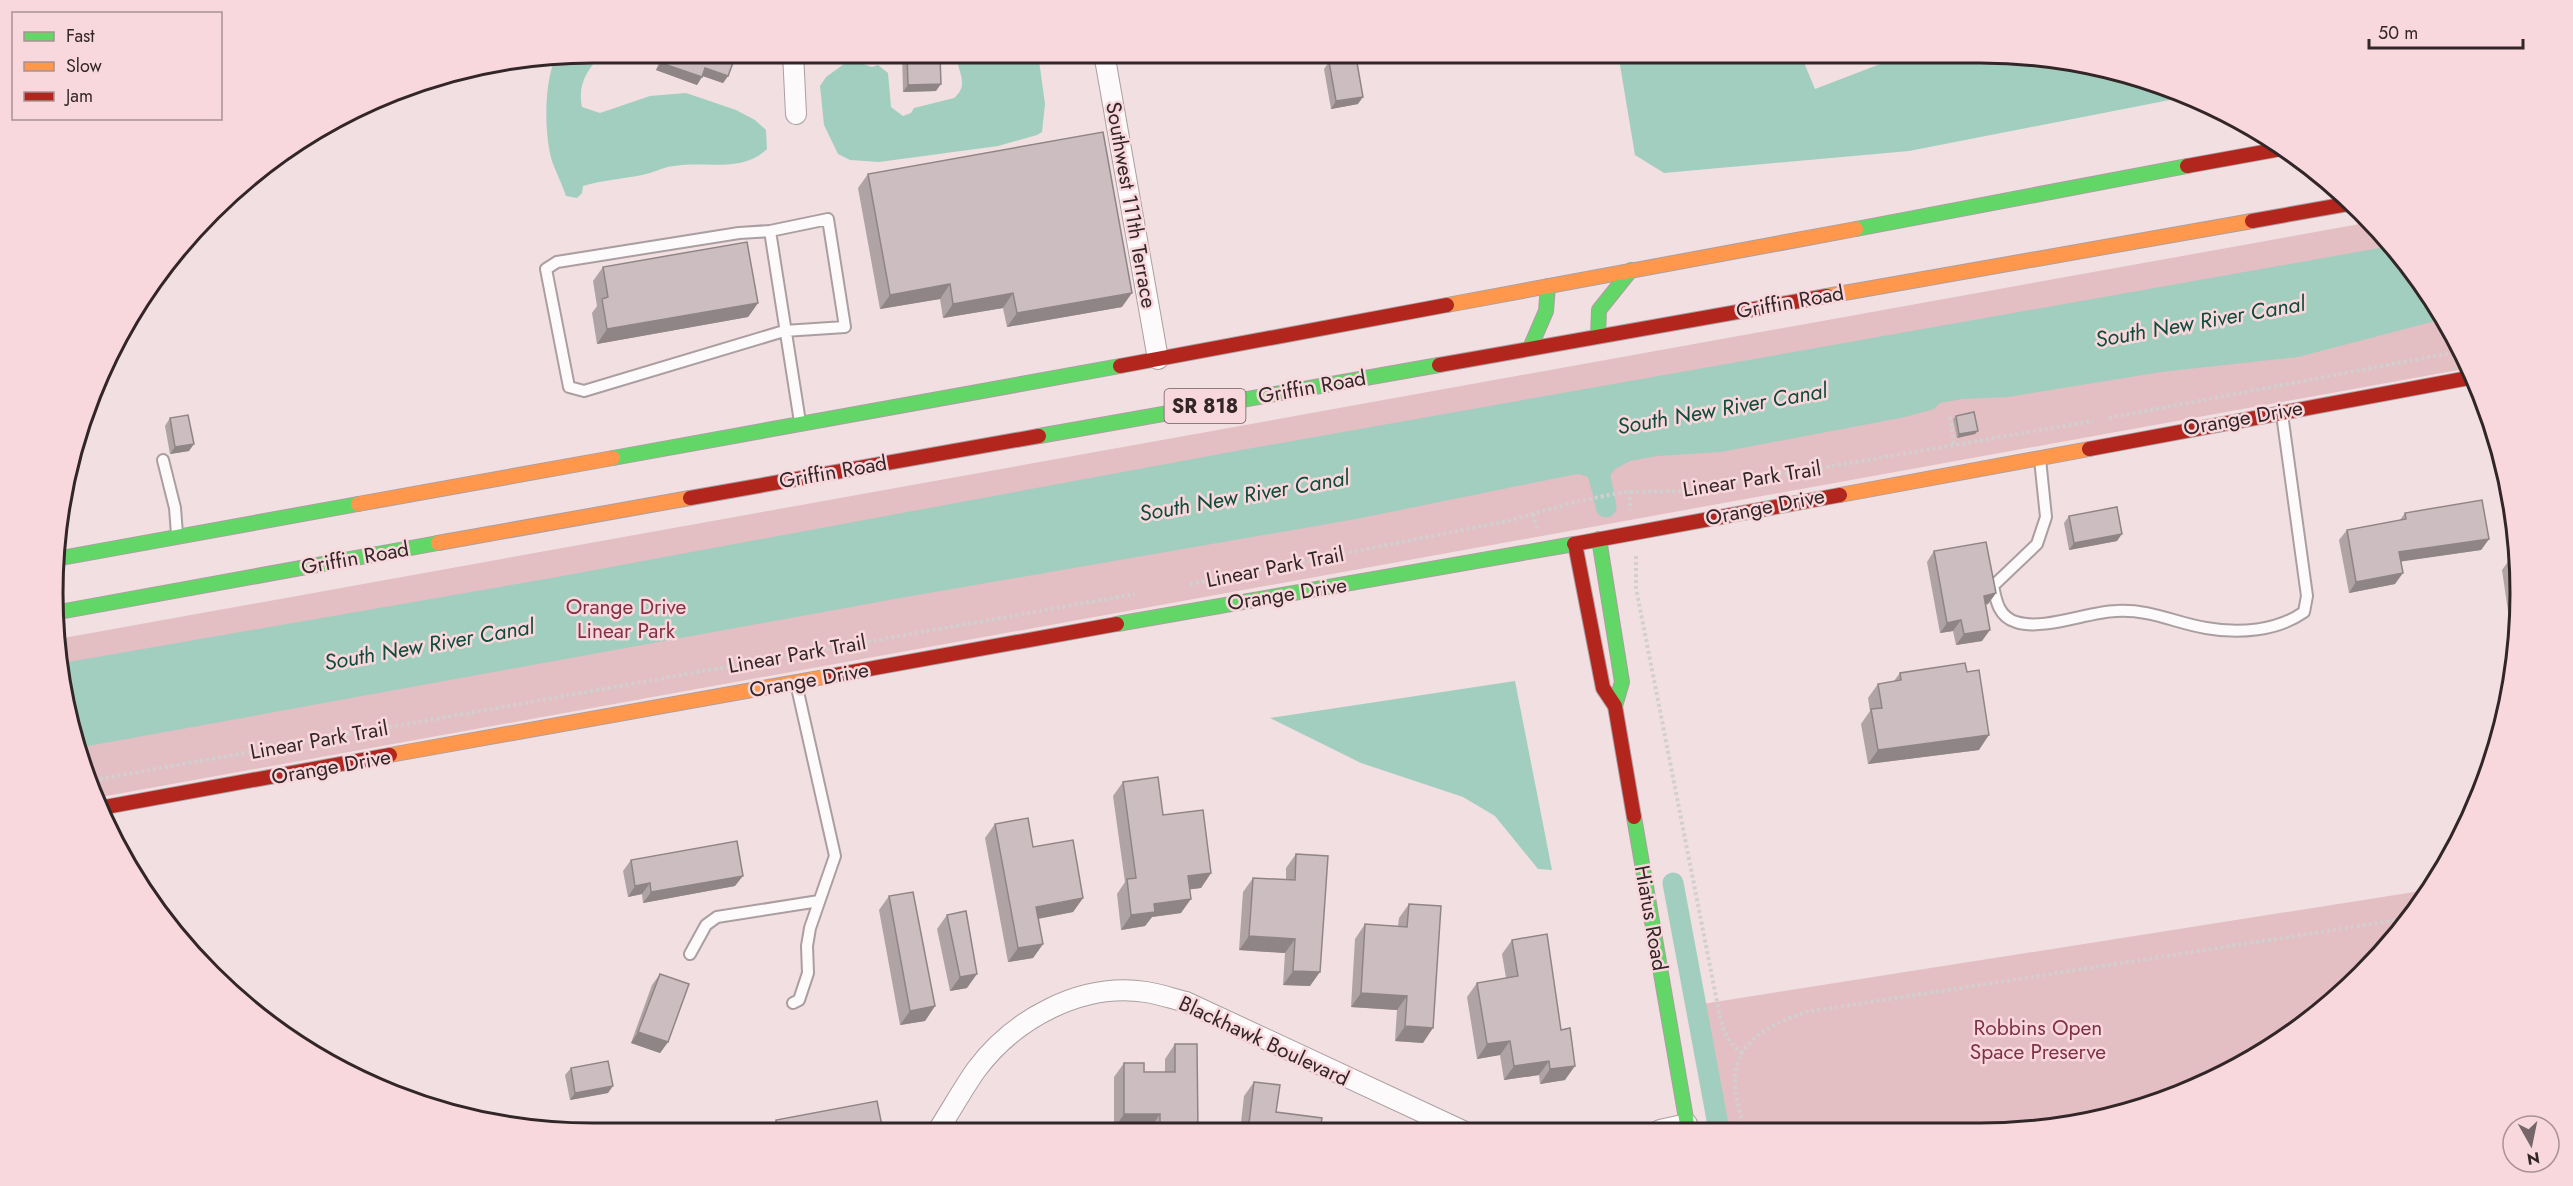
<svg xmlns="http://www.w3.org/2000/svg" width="2573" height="1186" viewBox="0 0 2573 1186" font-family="Jost,sans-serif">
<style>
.green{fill:#e3bec3}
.water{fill:#a2cec0}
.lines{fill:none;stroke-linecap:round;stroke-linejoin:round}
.canal{stroke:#a2cec0;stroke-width:21}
.lane-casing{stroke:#ab9ea0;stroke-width:14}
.street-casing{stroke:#ab9ea0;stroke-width:22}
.fast-casing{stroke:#ab9ea0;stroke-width:16}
.slow-casing{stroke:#ab9ea0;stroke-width:16}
.jam-casing{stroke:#ab9ea0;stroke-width:16}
.path{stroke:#d3cfcf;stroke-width:4;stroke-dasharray:3 3;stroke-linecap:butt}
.lane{stroke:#fdfafb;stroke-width:10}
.street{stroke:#fdfafb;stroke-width:20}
.fast{stroke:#63d668;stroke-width:14}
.slow{stroke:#ff974d;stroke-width:14}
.jam{stroke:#b3261e;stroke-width:14}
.wall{fill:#afa3a5}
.shaded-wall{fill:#8f8586}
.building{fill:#ccbec0;stroke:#8f8586;stroke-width:1.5}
.labels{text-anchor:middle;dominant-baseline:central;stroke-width:5;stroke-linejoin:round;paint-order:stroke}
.shield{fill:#f8d8dc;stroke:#6d5b5e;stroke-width:1.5}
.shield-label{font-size:20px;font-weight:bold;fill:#322628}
.street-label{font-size:21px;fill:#322628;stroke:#f8d8dc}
.park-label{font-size:21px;fill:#803243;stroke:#f8d8dc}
.water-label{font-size:22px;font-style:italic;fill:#104c3d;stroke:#f8d8dc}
.rim{fill:none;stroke:#322628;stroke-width:3}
</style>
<rect width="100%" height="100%" fill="#f1dfe2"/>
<path class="green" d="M2371 222 2429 292 2469 368 95 798C75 752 56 689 58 639Z
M2427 890 2409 922 2309 1022 2187 1092 2051 1129 1719 1130 1696 1005Z"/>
<path class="water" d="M593 53H605C588 66 577 85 582 107L600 113 650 96 686 93 736 110 755 120 766 130 767 149C742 173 705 161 674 166 663 167 653 173 642 175 622 179 603 180 583 186L582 193 577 198 566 196C562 184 556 172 552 161 544 134 544 84 555 59Z
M968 53H1038L1045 104 1042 132 1037 135 998 146 879 162 850 160 838 154 824 125 820 86 826 77 844 64 857 62 872 67 878 65 888 73 891 107 903 116 911 113 914 108 954 98C966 88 962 78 958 65L963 55Z
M1618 53H1800L1815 89 1909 53H1980L2085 63 2190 96 1909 151 1664 173 1635 155Z
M2391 246 2429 292 2443 319 2298 357 2161 372 2008 397 1962 399 1940 403 1934 409 1905 417 1721 452 1657 456 1630 461 1615 469 1608 478 1611 488 1592 491 1588 477 1579 474 1567 476 1356 519 900 598 77 748 57 664 557 577 1247 449Z
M1515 681 1552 870 1538 869 1495 816 1463 797 1361 763 1270 718Z"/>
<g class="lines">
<path class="canal" d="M1597 462 1606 507
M1673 883 1719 1130"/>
<defs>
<path id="lane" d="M770 231 828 219 845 327 784 331 584 391 569 387 546 269 557 262 739 233 770 231 800 422
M2040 459 2046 517 2037 544 1993 586C1996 601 1999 617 2016 622 2043 631 2087 612 2116 611 2151 609 2175 623 2206 628 2239 634 2277 631 2304 612L2307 596 2282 414
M163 460 175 508 177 534
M690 954 706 925 717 917 819 901
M793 1003 799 1000 808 973 807 946 810 928 835 856 796 683"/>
<path id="street" d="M793 53 796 114
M1104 53 1158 359
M1660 1130 1687 1124
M937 1132C950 1112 962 1090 976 1070 1014 1019 1081 982 1146 992 1160 994 1173 999 1186 1002L1463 1131"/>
<path id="fast" d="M1856 229 2187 166
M1598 336 1599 310 1631 270
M1530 348 1546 311 1548 286
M1039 436 1439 365
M613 458 1120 366
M1599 539 1622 682 1615 706
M61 558 358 504
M59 612 438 543
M1117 624 1574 544
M1634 817 1688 1130"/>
<path id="slow" d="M1827 296 2252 221
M1447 305 1856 229
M1840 495 2089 449
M358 504 613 458
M438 543 690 498
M390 755 830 676"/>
<path id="jam" d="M2187 166 2286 148
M2252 221 2353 203
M1439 365 1827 296
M1120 366 1447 305
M2089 449 2474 377
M690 498 1039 436
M1574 544 1840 495
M1575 544 1603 688 1615 706 1634 817
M830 676 1117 624
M100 808 390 755"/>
</defs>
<use href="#lane" class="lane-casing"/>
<use href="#street" class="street-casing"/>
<use href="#fast" class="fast-casing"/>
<use href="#slow" class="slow-casing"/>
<use href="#jam" class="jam-casing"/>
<path class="path" d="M1950 417 1954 445
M2109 418 2461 351
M1630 491V510
M1533 514 1537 528
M1636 556V588L1717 1002C1721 1023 1724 1042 1744 1054
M1190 584 1508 521 1579 501 1624 492 1688 491 2093 421
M88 781 1135 594
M1744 1130C1741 1114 1734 1095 1735 1078 1736 1040 1775 1022 1806 1012L2411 918"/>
<use href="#lane" class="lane"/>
<use href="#street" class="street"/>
<use href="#fast" class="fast"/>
<use href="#slow" class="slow"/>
<use href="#jam" class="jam"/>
</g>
<path class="wall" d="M663 52H737L728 76 723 83 702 76 697 85 656 70Z
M902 52H951L946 63H940L936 91 903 92Z
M1057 52H1081L1079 56 1058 59Z
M1329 62 1358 104 1331 109 1324 69Z
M868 174 1122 307 1007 327 1003 308 943 318 940 299 880 309 858 188Z
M603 267 758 303 748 317 597 344 592 313 597 306 593 281Z
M1956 416 1975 434 1957 438 1953 419Z
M170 418 189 451 170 454 165 426Z
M2405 513 2489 539 2481 550 2401 561 2395 584 2349 593 2339 540 2347 530 2400 520Z
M2069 516 2117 541 2069 550 2064 523Z
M1934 551 1996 593 1988 604 1985 605 1982 641 1956 645 1953 631 1940 633 1927 562Z
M2510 559 2520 593 2518 617 2509 618 2502 570Z
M1900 673 1979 750 1868 764 1861 724 1870 711 1868 698 1878 684 1894 681Z
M1123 782 1163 815 1211 873 1201 888 1189 889 1181 913 1152 917 1145 926 1121 930 1117 894 1125 882 1113 796Z
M995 824 1033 847 1083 898 1073 912 1038 919 1043 944 1033 958 1008 962 985 838Z
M1296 854 1310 986 1283 985 1285 953 1239 950 1243 892 1253 878 1286 880V868Z
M631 860 735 886 643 903 642 894 628 897 623 871Z
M889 896 935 1006 925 1021 900 1025 879 910Z
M1409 904 1423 1043 1395 1041 1397 1010 1351 1007 1355 939 1365 924 1398 926 1399 918Z
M947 915 967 988 950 991 937 929Z
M1512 940 1565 1080 1540 1084 1539 1075 1504 1080 1500 1055 1477 1059 1467 997 1477 983 1506 978 1502 954Z
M660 974 668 1042 660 1053 631 1043 652 985Z
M1175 1044 1198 1132H1150V1129H1114V1077L1124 1063 1144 1072H1165V1059Z
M571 1068 608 1093 570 1100 565 1075Z
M1254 1082 1276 1112 1320 1131H1240L1244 1096Z
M776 1120 878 1133H767Z"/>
<path class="shaded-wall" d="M1062 52H1081L1079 56 1058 59Z
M940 56H951L946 63 935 64Z
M661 63 702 77 697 85 656 70Z
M705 68 728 76 723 83 700 75Z
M941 84 936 91 903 92 908 85Z
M1363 97 1358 104 1331 109 1336 101Z
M950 284 940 299 880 309 890 295Z
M1013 293 1003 308 943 318 953 304Z
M1132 293 1122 307 1007 327 1017 313Z
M758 303 748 317 597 344 607 329Z
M1978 431 1975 434 1957 438 1959 434Z
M194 444 189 451 170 454 175 447Z
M2122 534 2117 541 2069 550 2074 543Z
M2489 539 2481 550 2391 563 2399 552Z
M2403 573 2395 584 2349 593 2356 582Z
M1996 593 1988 604 1976 607 1984 596Z
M2517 607H2519L2518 617 2509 618Z
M1961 620 1953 631 1940 633 1947 623Z
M1990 630 1982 641 1956 645 1964 634Z
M1989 735 1979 750 1868 764 1878 750Z
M1211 873 1201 888 1178 891 1188 876Z
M743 876 735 886 643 903 651 892Z
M650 883 642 894 628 897 635 886Z
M1083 898 1073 912 1026 921 1036 907Z
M1191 899 1181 913 1152 917 1145 926 1121 930 1131 915 1154 904Z
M1249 936 1295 939 1285 953 1239 950Z
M1043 944 1033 958 1008 962 1018 948Z
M1293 971 1320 972 1310 986 1283 985Z
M977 974 967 988 950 991 960 977Z
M1361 993 1407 996 1397 1010 1351 1007Z
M935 1006 925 1021 900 1025 910 1011Z
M1405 1026 1433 1028 1423 1043 1395 1041Z
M638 1032 668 1042 660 1053 631 1043Z
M1510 1041 1500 1055 1477 1059 1487 1044Z
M1549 1061 1539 1075 1504 1080 1514 1066Z
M1575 1066 1565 1080 1540 1084 1550 1069Z
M613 1086 608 1093 570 1100 575 1093Z
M1124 1114H1160L1150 1129H1114Z
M882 1126 878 1133H867L870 1128Z"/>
<path class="building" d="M665 52H737L728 76 705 68 702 77 661 63Z
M907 52H951V56H940L941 84 908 85Z
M1356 57 1363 97 1336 101 1329 62Z
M1103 132 1132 293 1017 313 1013 293 953 304 950 284 890 295 868 174Z
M747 242 758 303 607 329 602 299 608 297 603 267Z
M1974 412 1978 431 1959 434 1956 416Z
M188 415 194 444 175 447 170 418Z
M2482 500 2489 539 2399 552 2403 573 2356 582 2347 530 2406 519 2405 513Z
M2117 507 2122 534 2074 543 2069 516Z
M1986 542 1996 593 1984 596 1990 630 1964 634 1961 620 1947 623 1934 551Z
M2517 558 2520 593 2519 607H2517L2510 559Z
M1965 663 1967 672 1979 670 1989 735 1878 750 1871 709 1882 708 1878 684 1901 680 1900 673Z
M1158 777 1163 815 1203 810 1211 873 1188 876 1191 899 1154 904 1155 912 1131 915 1127 879 1136 878 1123 782Z
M1028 818 1033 847 1073 840 1083 898 1036 907 1043 944 1018 948 995 824Z
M737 841 743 876 651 892 650 883 635 886 631 860Z
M1296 854 1328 856 1320 972 1293 971 1295 939 1249 936 1253 878 1295 880Z
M913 892 935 1006 910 1011 889 896Z
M1409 904 1441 906 1433 1028 1405 1026 1407 996 1361 993 1365 924 1407 927Z
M966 911 977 974 960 977 947 915Z
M1547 934 1561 1030 1570 1028 1575 1066 1550 1069 1549 1061 1514 1066 1510 1041 1487 1044 1477 983 1518 976 1512 940Z
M660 974 689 984 668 1042 638 1032Z
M1175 1044H1197L1198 1132H1160V1114H1124V1063H1144V1072H1175Z
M608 1061 613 1086 575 1093 571 1068Z
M1254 1082 1280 1085 1276 1112 1322 1118 1320 1131H1248Z
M877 1101 882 1126 870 1128 871 1133H778L776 1120Z
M1073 1124 1075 1132H1040Z"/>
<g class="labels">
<rect class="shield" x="1164.5" y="389" width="81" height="34" rx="4.5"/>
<g class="shield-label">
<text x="1205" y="406">SR 818</text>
</g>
<g class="street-label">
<text transform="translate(1131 205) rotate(80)">Southwest 111th Terrace</text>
<text transform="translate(1790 302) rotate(-10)">Griffin Road</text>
<text transform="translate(1312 387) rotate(-10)">Griffin Road</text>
<text transform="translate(2243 418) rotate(-10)">Orange Drive</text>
<text transform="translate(833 472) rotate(-10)">Griffin Road</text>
<text transform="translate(1752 479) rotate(-9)">Linear Park Trail</text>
<text transform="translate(1765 507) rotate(-11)">Orange Drive</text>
<text transform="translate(355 558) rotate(-10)">Griffin Road</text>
<text transform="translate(1275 567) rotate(-11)">Linear Park Trail</text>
<text transform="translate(1287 594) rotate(-9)">Orange Drive</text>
<text transform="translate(797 654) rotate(-10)">Linear Park Trail</text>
<text transform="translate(809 680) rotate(-10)">Orange Drive</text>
<text transform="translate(319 740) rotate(-10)">Linear Park Trail</text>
<text transform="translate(331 767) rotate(-10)">Orange Drive</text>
<text transform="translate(1651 918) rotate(80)">Hiatus Road</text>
<text transform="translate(1264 1041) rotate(25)">Blackhawk Boulevard</text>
</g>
<g class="park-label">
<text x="626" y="607">Orange Drive<tspan x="626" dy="24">Linear Park</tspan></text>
<text x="2038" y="1028">Robbins Open<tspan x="2038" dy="24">Space Preserve</tspan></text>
</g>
<g class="water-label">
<text transform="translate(2200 321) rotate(-10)">South New River Canal</text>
<text transform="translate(1722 408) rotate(-10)">South New River Canal</text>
<text transform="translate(1244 495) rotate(-10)">South New River Canal</text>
<text transform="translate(429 644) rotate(-10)">South New River Canal</text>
</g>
</g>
<path d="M0 0H2573V1186H0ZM593 63H1980A530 530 0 0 1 2510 593V593A530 530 0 0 1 1980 1123H593A530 530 0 0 1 63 593V593A530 530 0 0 1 593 63Z" fill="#f8d8dc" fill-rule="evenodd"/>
<path class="rim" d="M593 63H1980A530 530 0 0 1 2510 593V593A530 530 0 0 1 1980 1123H593A530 530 0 0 1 63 593V593A530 530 0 0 1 593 63Z"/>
<rect x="12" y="12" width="210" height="108" fill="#f8d8dc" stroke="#a99194" stroke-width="1.5"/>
<rect x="24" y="32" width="30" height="9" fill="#63d668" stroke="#a99194" stroke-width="1.5"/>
<text x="66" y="42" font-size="18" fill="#322628">Fast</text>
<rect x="24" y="62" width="30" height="9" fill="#ff974d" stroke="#a99194" stroke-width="1.5"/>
<text x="66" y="72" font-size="18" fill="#322628">Slow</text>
<rect x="24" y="92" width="30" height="9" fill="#b3261e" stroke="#a99194" stroke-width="1.5"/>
<text x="66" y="102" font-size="18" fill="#322628">Jam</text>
<g transform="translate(2531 1144) rotate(171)"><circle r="28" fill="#f8d8dc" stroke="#a99194" stroke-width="1.5"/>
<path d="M0-4.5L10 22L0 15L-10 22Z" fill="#756769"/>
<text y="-9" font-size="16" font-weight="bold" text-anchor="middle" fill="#322628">N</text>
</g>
<path d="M2369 39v9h154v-9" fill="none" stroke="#322628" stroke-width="3"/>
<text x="2378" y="39" font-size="18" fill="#322628" stroke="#f8d8dc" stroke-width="4.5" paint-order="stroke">50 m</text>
</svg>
